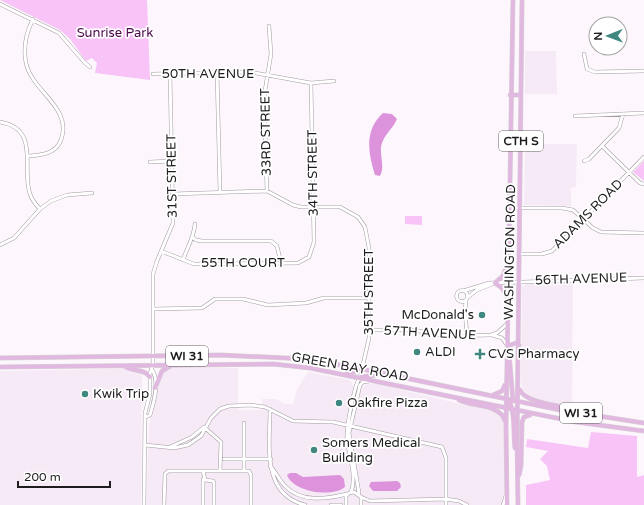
<svg xmlns="http://www.w3.org/2000/svg" width="644" height="505" viewBox="0 0 644 505" font-family="'Varela Round',sans-serif">
<style>
.built{fill:#f7eaf7}
.green{fill:#f8c3f7}
.water{fill:#dc93db}
.lines{fill:none;stroke-linecap:round;stroke-linejoin:round}
.minor-casing{stroke:#a19ba1;stroke-width:4}
.major-casing{stroke:#d6d6d6;stroke-width:5}
.minor{stroke:#fff;stroke-width:3}
.major{stroke:#e1b9e0;stroke-width:4}
.poi-dot{fill:#408780;stroke:#fff;stroke-width:1.5}
.labels{text-anchor:middle;dominant-baseline:central;stroke-width:3.5;stroke-linejoin:round;paint-order:stroke}
.shield{fill:#fff;stroke:#626062;stroke-width:1}
.shield-label{font-size:12px;font-weight:bold;fill:#1e1c1e}
.park-label{font-size:13px;fill:#4c084d;stroke:#fff}
.street-label{font-size:13px;fill:#1e1c1e;stroke:#fff}
.poi-label{font-size:13px;fill:#1e1c1e;stroke:#fff;text-anchor:start}
</style>
<rect width="100%" height="100%" fill="#fdf7fd"/>
<path class="built" d="M525 51H556L557 94H525Z
M525 144H577L576 187 571 188V206L524 205Z
M573 282 572 407 537 400 525 394 521 383 522 287 527 283Z
M174 367 238 368V410H262V399H276L285 404H293L297 389 308 372 350 380 354 387 362 388 366 384H377L499 413 504 422V505H146L149 426 161 374 165 370Z
M142 368 141 505H0V371Z"/>
<path class="green" d="M0 0H147L150 80 95 73 97 63 92 58 86 61 70 39 60 30Z
M644 161V181L633 172Z
M405 216H422V225L405 224Z
M591 432 637 436V477L644 475V505H526V485L550 480 547 466 540 459 548 451 526 447 527 439 588 448Z"/>
<path class="water" d="M383 113 392 114 397 119C393 129 383 135 381 147 380 157 385 167 380 176L375 175C368 153 364 130 383 113Z
M290 473H296L303 477 340 475 344 479 345 487C332 498 293 492 287 475Z
M397 481 400 483 401 487 397 491H373L369 486 371 482Z"/>
<g class="lines">
<defs>
<path id="minor" d="M0 4 59 33 85 63 90 67
M584 54 587 69 595 72 644 71
M217 72 220 193
M153 74 250 72 311 83 334 81
M575 116 644 113
M0 122C41 129 21 169 30 194 32 200 36 205 40 209
M602 146 640 183 644 184
M28 156C41 155 56 154 61 140 73 107 32 92 26 63 23 48 26 33 33 19
M584 161 589 159 619 128 623 114
M150 162 172 161
M267 191 264 97 271 54 269 26
M172 194 267 191 293 205 301 207H340L358 217 365 227 369 248V338L362 369
M509 208H562L573 210 593 228 601 232 644 233
M192 237 196 240 202 241H271L277 246 281 263
M0 245 14 238 40 209 51 201 67 195 92 193
M161 251 194 264H206L298 263 309 257 314 242 311 83
M520 254H542L552 251 644 157
M183 260C187 248 194 237 195 224
M456.5 296a5.5 5.5 0 1 1 11 0a5.5 5.5 0 1 1-11 0Z
M463 291 489 283 644 278
M467 298 477 290 495 283
M466 301 465 311 467 335
M153 309 202 308 215 299H243L268 305 306 303 324 298H369
M369 330H414L445 336 491 335 497 333 508 323
M492 335 502 338 507 345
M270 409C270 445 261 494 305 505
M146 417 150 415C154 402 160 381 152 370
M204 427 221 442 220 471
M145 445 174 448 188 445 201 436 211 418 220 409 229 406 251 405 265 407 293 421 333 422 442 447 446 458V505
M170 447 192 437 204 427
M224 459H271
M270 466C276 472 279 480 285 486 301 503 327 499 347 494
M203 471 205 480 213 481 214 483V505
M244 471V423
M351 492C357 478 349 454 347 440 346 428 354 386 360 377
M359 493 349 433 360 385 363 382 370 381
M361 497 370 501 446 499 459 501 467 505
M144 505 145 413 150 394V373L153 365V274L157 261 173 223 170 74
M164 505 165 474 168 471H249L251 475V505
M203 505V479
M331 505H341
M346 505V496L349 493 354 492 361 497V505
M503 505 506 496"/>
<path id="major" d="M510 95H521
M506 268 503 276 495 283 502 288 507 297
M508 346 516 343 519 345
M509 354 513 401
M0 358 220 355 307 359 362 369 560 410 644 423
M124 366C133 372 143 368 150 377
M0 367 273 364 310 368 576 422 644 431
M347 372H359L362 369
M361 377 383 374
M155 388 162 371 172 365
M520 390C525 404 568 406 581 411
M493 395 502 391 505 385
M507 399C516 407 513 435 515 448
M459 400C472 407 501 404 505 421
M519 475 521 466 522 422 524 417 530 415
M507 505 506 427 513 0
M518 505 517 441 522 0"/>
</defs>
<use href="#minor" class="minor-casing"/>
<use href="#major" class="major-casing"/>
<use href="#minor" class="minor"/>
<use href="#major" class="major"/>
</g>
<g class="poi-dot">
<circle cx="482" cy="315" r="4"/>
<circle cx="417" cy="352" r="4"/>
<path d="M478 348h4v4h4v4h-4v4h-4v-4h-4v-4h4z"/>
<circle cx="85" cy="394" r="4"/>
<circle cx="339" cy="403" r="4"/>
<circle cx="314" cy="450" r="4"/>
</g>
<g class="labels">
<g class="shield">
<rect x="499" y="131" width="44" height="20" rx="3"/>
<rect x="166" y="346" width="42" height="20" rx="3"/>
<rect x="560" y="403" width="42" height="20" rx="3"/>
</g>
<g class="shield-label">
<text x="521" y="141">CTH S</text>
<text x="187" y="356">WI 31</text>
<text x="581" y="413">WI 31</text>
</g>
<g class="park-label">
<text x="115" y="33">Sunrise Park</text>
</g>
<g class="street-label">
<text x="208" y="74">50TH AVENUE</text>
<text transform="translate(266 132) rotate(-91)">33RD STREET</text>
<text transform="translate(313 173) rotate(-91)">34TH STREET</text>
<text transform="translate(172 176) rotate(-91)">31ST STREET</text>
<text transform="translate(588 214) rotate(-45)">ADAMS ROAD</text>
<text transform="translate(510 252) rotate(-89)">WASHINGTON ROAD</text>
<text x="243" y="263">55TH COURT</text>
<text transform="translate(581 279) rotate(-2)">56TH AVENUE</text>
<text transform="translate(369 292) rotate(-90)">35TH STREET</text>
<text transform="translate(430 333) rotate(3)">57TH AVENUE</text>
<text transform="translate(350 367) rotate(10)">GREEN BAY ROAD</text>
</g>
<g class="poi-label">
<text x="474" y="315" text-anchor="end">McDonald's</text>
<text x="425" y="352">ALDI</text>
<text x="488" y="354">CVS Pharmacy</text>
<text x="93" y="394">Kwik Trip</text>
<text x="347" y="403">Oakfire Pizza</text>
<text x="322" y="443">Somers Medical<tspan x="322" dy="15">Building</tspan></text>
</g>
</g>
<g transform="translate(608 36) rotate(269)"><circle r="19" fill="#ffffff" stroke="#a5a4a5"/>
<path d="M0-3L7 15L0 10L-7 15Z" fill="#408780"/>
<text y="-6" font-size="11" font-weight="bold" text-anchor="middle" fill="#1e1c1e">N</text>
</g>
<path d="M18 481v6h92v-6" fill="none" stroke="#1e1c1e" stroke-width="2"/>
<text x="24" y="481" font-size="12" fill="#1e1c1e" stroke="#ffffff" stroke-width="3" paint-order="stroke">200 m</text>
</svg>
